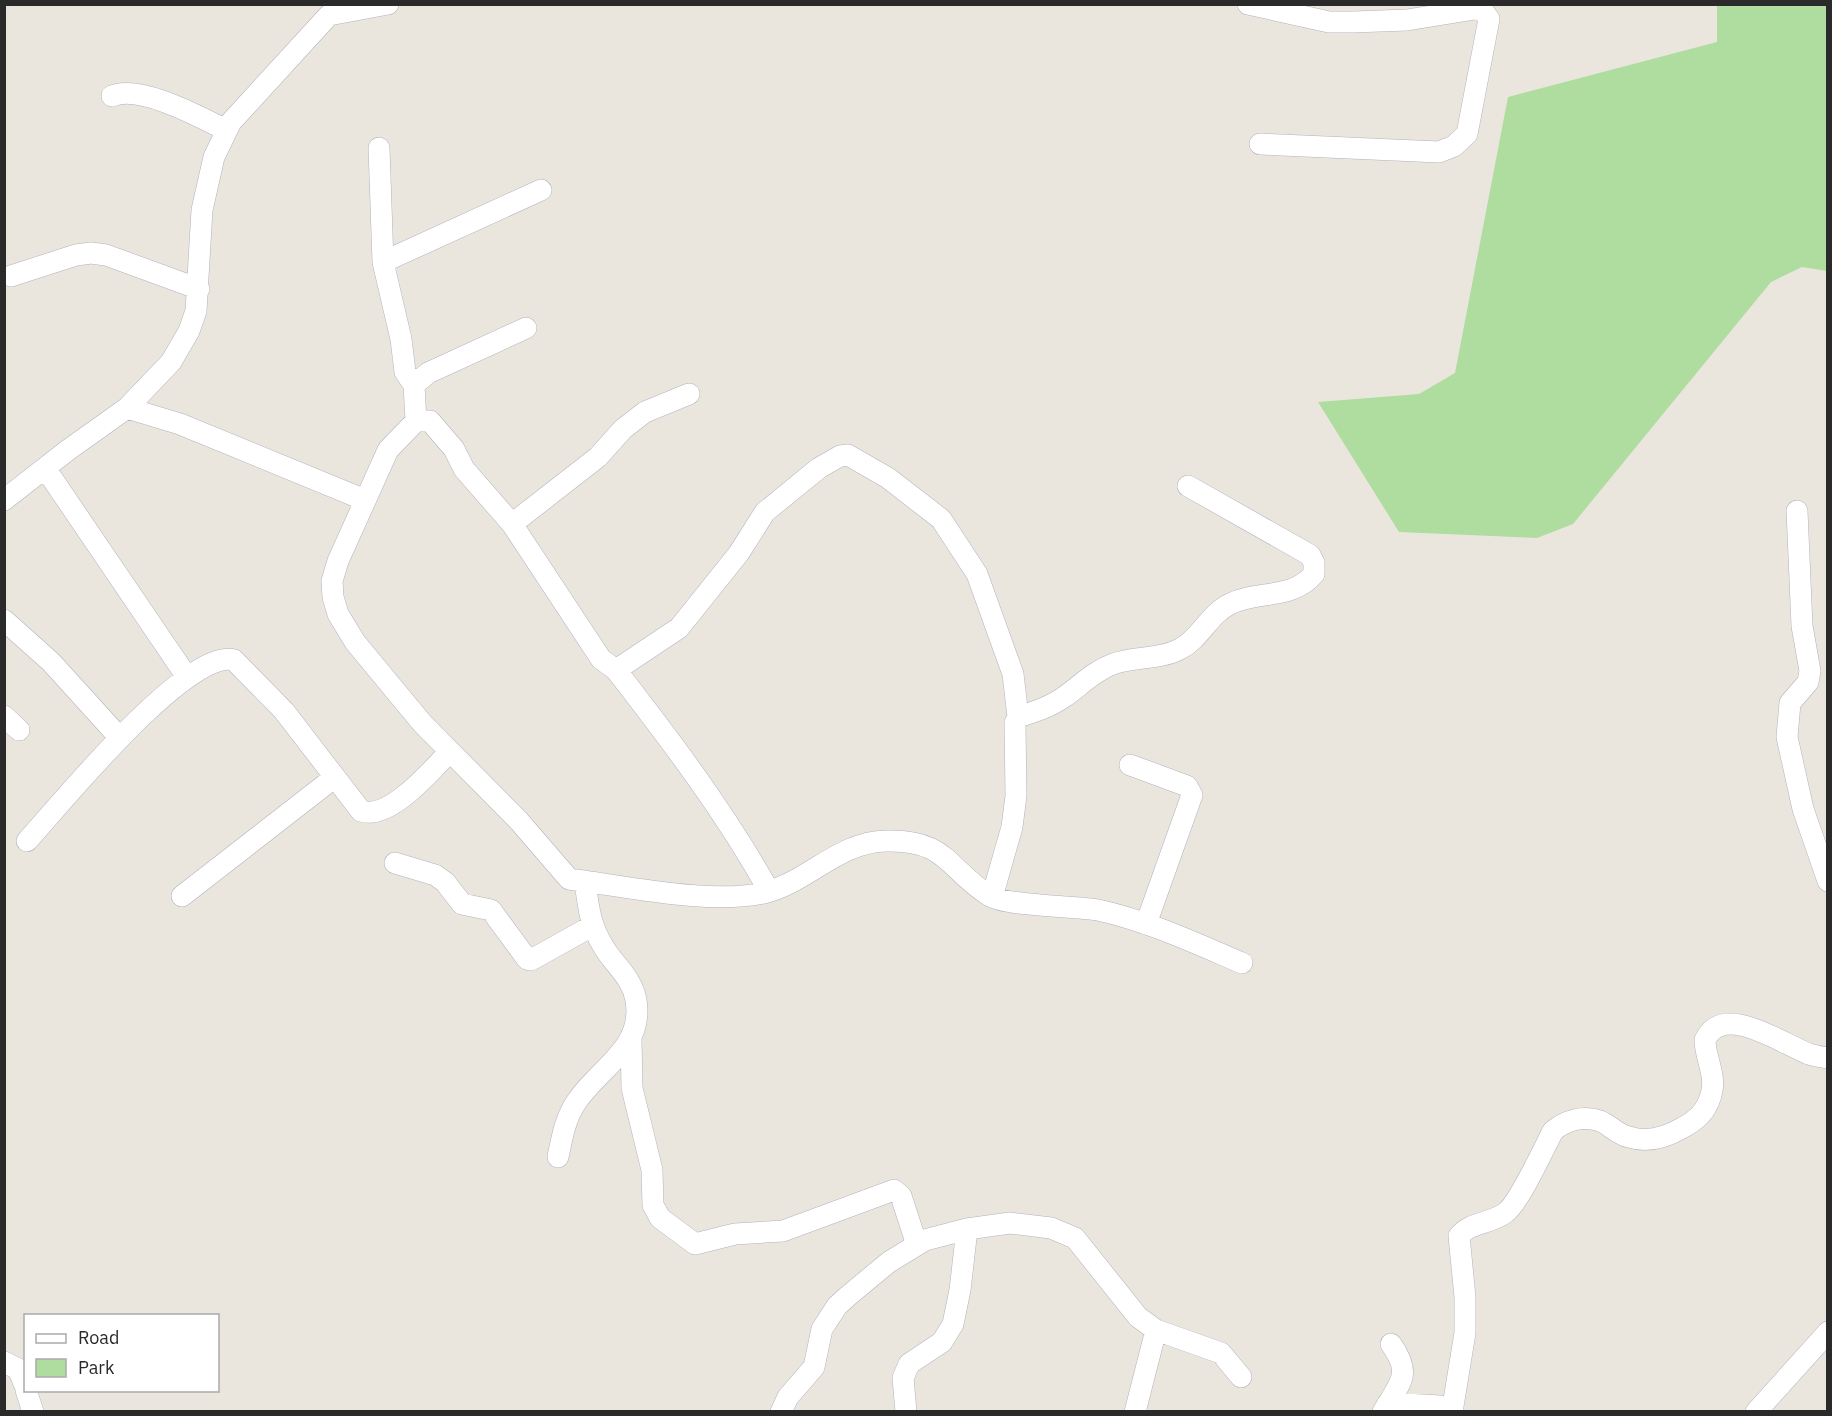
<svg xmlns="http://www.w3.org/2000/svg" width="1832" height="1416" viewBox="0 0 1832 1416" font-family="'IBM Plex Sans',sans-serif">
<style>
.green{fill:#aedd9f}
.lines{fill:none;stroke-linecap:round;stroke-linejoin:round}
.minor-casing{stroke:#b1b2bd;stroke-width:22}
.minor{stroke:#fff;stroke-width:21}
</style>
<rect width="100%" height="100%" fill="#ebe6dd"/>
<path class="green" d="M1717 5H1827V271L1802 267 1771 282 1573 524 1537 538 1399 532 1318 402 1419 394 1455 373 1508 97 1717 42Z"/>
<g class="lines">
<defs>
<path id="minor" d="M1248 4 1329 22H1353L1407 20 1481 8 1489 19 1467 134 1454 146 1439 152 1260 144
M112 96C140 84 200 117 226 130
M379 148 383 262 401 339 405 372 414 385
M383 262 541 190
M11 276 76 255 91 253 106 255 199 289
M127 408 180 424 365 500
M416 421 414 385 428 373 526 328
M45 468 187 677
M4 500 68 450 127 408 171 362 189 331 196 311 202 210 214 157 231 122 329 15 388 4
M1797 511 1802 626 1810 671 1808 682 1790 703 1787 737 1803 809 1828 881
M512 524 598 457 623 429 645 412 689 394
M4 620 51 662 119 737
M616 670 679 628 739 553 765 512 819 468 840 456 848 455 888 478 941 519 977 574 1013 674 1018 717 1015 723 1016 796 1012 827 992 897
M4 716 19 730
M1018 717C1034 712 1050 707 1064 697 1080 686 1094 671 1113 664 1134 656 1159 660 1180 649 1200 639 1209 614 1230 604 1258 590 1292 600 1314 574V563L1310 555 1188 486
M1130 765 1187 786 1192 795 1146 924
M27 841C60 805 187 648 234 660L284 711 361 811C389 821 432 770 450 751
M395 863 435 875 445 882 462 904 491 910 527 959 531 960 592 926
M769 891C725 812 671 741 616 670L601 659 512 524 464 469 454 449 430 421H416L388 450 338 561 332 581 333 597 338 614 355 642 422 723 519 821 569 879C624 886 714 906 767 892 810 880 839 842 886 841 947 839 948 870 990 896 1007 906 1073 906 1098 910 1148 921 1195 943 1242 963
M182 896 335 777
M631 1039 632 1088 652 1170 653 1205 660 1218 695 1244 735 1234 783 1231 894 1190 901 1196 917 1245
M558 1157C562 1138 565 1118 577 1101 600 1067 644 1048 636 1000 632 977 614 965 603 946 590 925 588 905 585 881
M4 1362 18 1369 26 1388
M26 1390 33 1412
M1388 1403 1440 1406 1450 1412
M781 1412 788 1397 814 1367 822 1329 837 1306 848 1296 889 1262 925 1240 967 1229 1010 1223 1051 1228 1075 1238 1138 1317 1156 1330 1221 1353 1241 1377
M906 1412 903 1378 909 1364 942 1342 953 1324 960 1290 967 1229
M1135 1412 1156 1330
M1383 1412C1400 1382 1413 1375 1391 1344
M1452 1412 1465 1333V1297L1459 1236C1470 1222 1490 1224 1505 1213 1518 1205 1544 1148 1553 1131 1566 1120 1584 1115 1600 1121 1610 1125 1618 1135 1629 1137 1648 1143 1665 1138 1682 1128 1697 1120 1706 1112 1711 1095 1717 1076 1705 1058 1705 1040 1723 1001 1784 1045 1809 1054 1815 1056 1822 1057 1828 1058
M1756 1412 1828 1332"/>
</defs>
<use href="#minor" class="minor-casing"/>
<use href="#minor" class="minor"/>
</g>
<rect width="1832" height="1416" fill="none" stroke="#2a2a2a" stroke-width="12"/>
<rect x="24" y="1314" width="195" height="78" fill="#ffffff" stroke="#aaaaaa" stroke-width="1.5"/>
<rect x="36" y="1334" width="30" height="9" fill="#ffffff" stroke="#aaaaaa" stroke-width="1.5"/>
<text x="78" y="1344" font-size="18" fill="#2a2a2a">Road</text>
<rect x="36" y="1359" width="30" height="18" fill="#aedd9f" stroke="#aaaaaa" stroke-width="1.5"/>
<text x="78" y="1374" font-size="18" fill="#2a2a2a">Park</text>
</svg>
